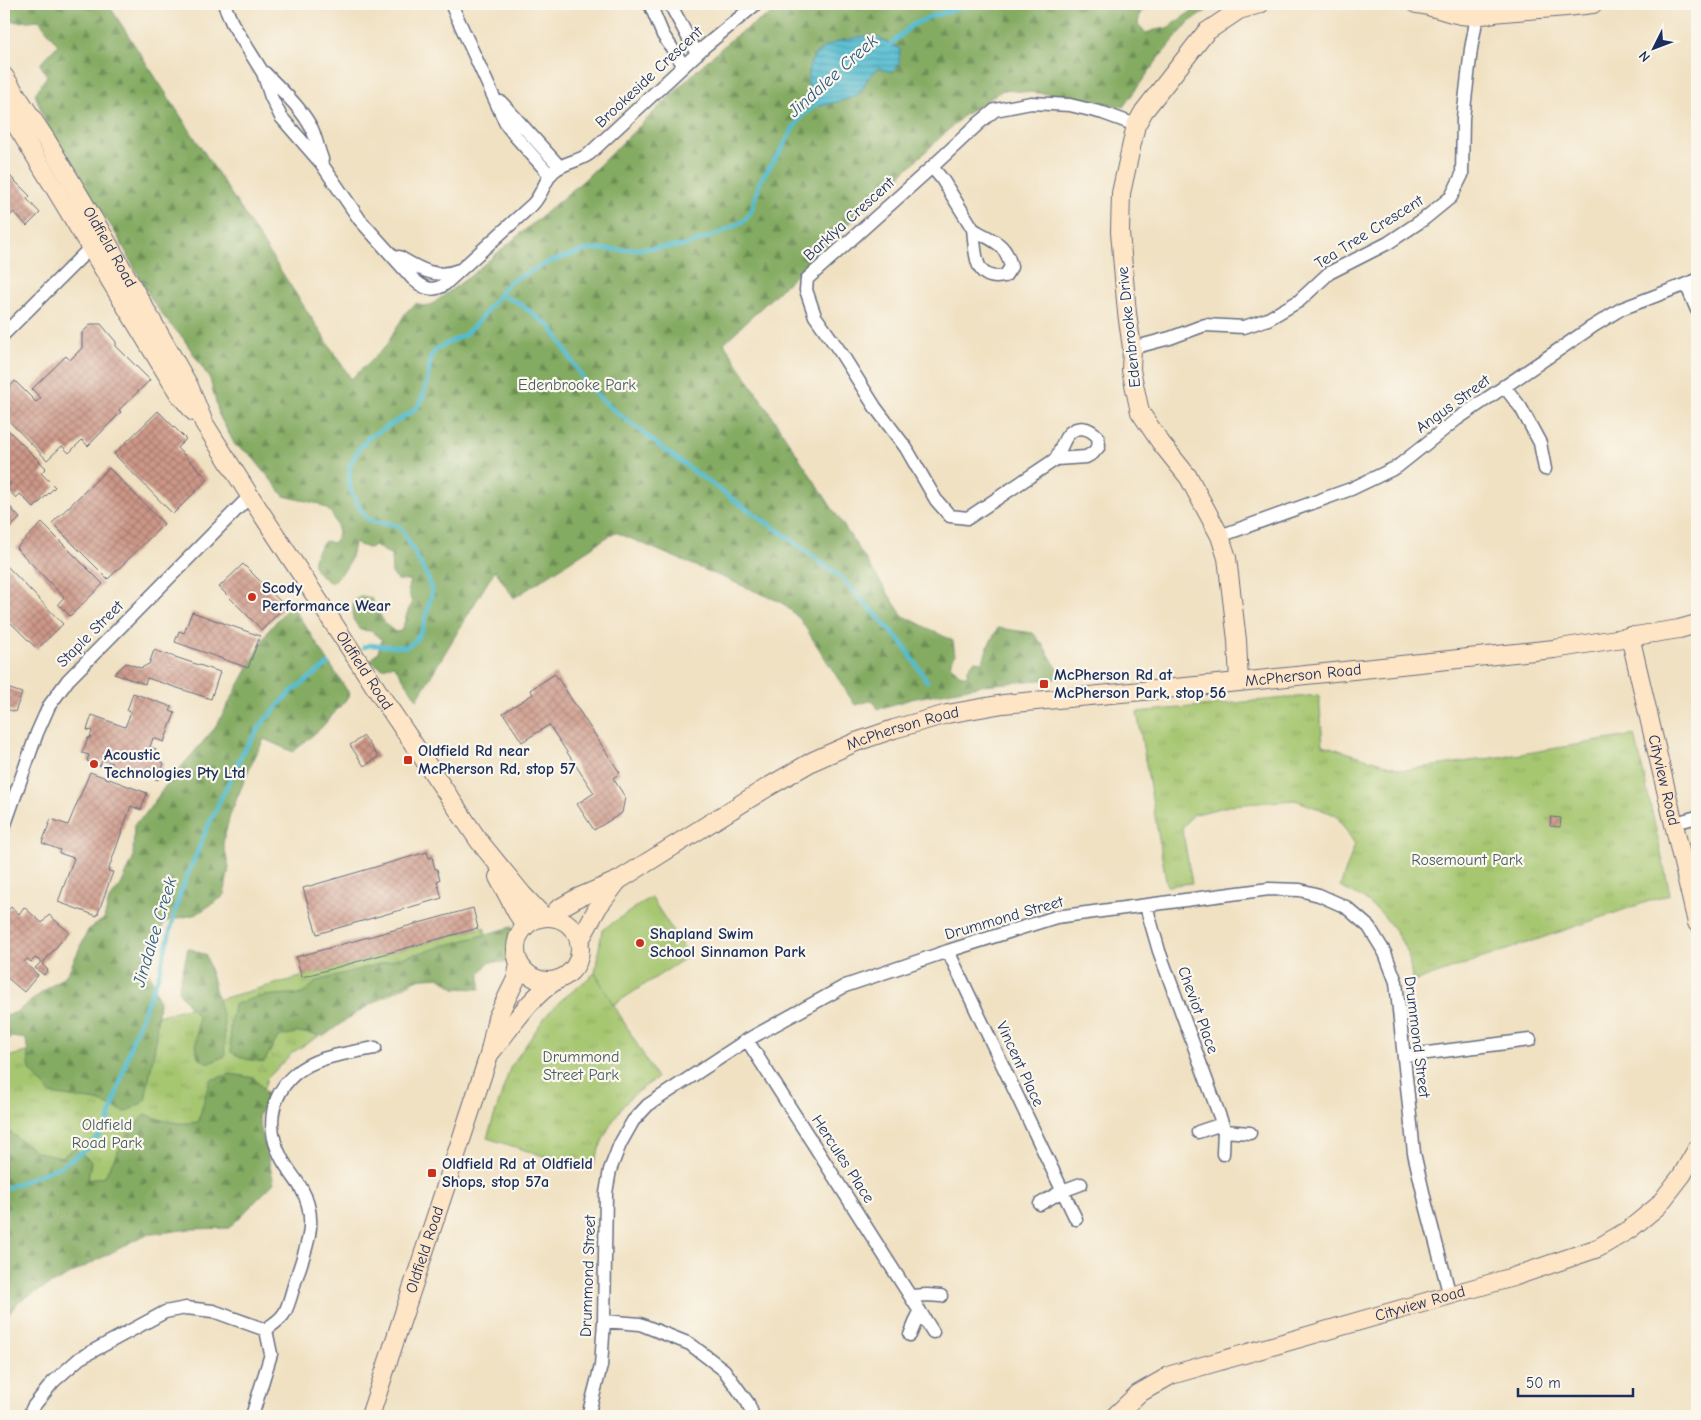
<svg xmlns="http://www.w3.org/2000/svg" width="1701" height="1420" viewBox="0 0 1701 1420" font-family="'Comic Neue',sans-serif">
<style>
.grass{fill:url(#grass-tufts);stroke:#607a66}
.forest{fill:url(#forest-firs);stroke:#506d60;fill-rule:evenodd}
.pitch{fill:#a6c66f;stroke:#607a66}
.water{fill:url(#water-rules);stroke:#377697}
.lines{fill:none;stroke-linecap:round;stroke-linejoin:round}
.stream{stroke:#53bcd0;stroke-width:4.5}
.building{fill:url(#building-cross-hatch)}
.street-casing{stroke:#666d81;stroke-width:15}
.secondary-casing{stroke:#666d81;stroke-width:20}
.street{stroke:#fff;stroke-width:12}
.secondary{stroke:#fee5c5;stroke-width:18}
.poi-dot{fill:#c8321e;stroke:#fbf7ec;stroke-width:2}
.labels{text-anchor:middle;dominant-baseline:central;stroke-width:4.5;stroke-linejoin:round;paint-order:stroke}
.street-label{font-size:16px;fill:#1b2f5e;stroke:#fbf7ec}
.park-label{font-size:16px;fill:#455c63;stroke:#fbf7ec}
.poi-label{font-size:16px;font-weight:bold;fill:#1b2f5e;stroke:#fbf7ec;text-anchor:start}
.water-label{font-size:18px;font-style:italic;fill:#2c5980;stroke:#fbf7ec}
</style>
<defs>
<pattern id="grass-tufts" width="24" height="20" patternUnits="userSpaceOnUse" patternTransform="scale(1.25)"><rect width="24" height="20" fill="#a6c66f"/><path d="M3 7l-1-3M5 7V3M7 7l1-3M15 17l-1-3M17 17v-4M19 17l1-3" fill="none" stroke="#8eaa63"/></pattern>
<pattern id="forest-firs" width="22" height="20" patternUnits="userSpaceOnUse" patternTransform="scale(1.25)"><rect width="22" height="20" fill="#84ab62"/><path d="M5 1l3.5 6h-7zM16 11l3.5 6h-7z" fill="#6b8c54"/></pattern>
<pattern id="water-rules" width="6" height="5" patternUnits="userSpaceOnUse" patternTransform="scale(1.25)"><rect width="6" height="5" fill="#53bcd0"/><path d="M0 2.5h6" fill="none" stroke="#4499ac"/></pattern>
<pattern id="building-cross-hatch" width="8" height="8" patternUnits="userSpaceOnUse" patternTransform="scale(1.25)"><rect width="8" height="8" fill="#cd9787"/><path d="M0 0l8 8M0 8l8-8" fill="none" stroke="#a67c72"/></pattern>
</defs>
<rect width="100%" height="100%" fill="#fbf7ec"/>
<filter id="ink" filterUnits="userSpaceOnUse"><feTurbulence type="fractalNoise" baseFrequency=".02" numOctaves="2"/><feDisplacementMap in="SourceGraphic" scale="10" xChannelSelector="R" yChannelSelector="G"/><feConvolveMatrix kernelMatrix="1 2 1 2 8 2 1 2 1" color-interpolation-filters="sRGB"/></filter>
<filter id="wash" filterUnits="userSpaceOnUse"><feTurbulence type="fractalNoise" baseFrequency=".0096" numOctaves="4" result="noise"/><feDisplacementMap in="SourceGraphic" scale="20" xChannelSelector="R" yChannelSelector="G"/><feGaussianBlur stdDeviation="1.12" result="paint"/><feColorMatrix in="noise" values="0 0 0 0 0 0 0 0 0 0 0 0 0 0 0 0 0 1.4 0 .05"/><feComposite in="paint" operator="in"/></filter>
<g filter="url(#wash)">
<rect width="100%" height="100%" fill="#f0e1c2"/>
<!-- grass -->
<path class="grass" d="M1319 695 1323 745 1404 770 1521 754 1635 735 1670 894 1413 982 1408 953 1396 932 1383 915 1364 899 1340 887 1355 844 1336 815 1295 800 1232 805 1192 815 1182 828 1192 883 1167 886 1137 712Z
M484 927 489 944 464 954 363 1009 293 1052 267 1079 250 1129 168 1216 4 1307V1058Z
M595 973 657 1078C648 1085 636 1091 629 1099 610 1120 600 1144 591 1171L487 1138 510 1068 545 1017 559 1002Z"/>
<!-- forest -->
<path class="forest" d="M13 4H108L351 379 386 346 406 312 417 303 423 306 431 305 469 277 583 181 699 68 734 37 765 17 807 4H1152L1140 13 1138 24 1146 33 1155 30 1167 28 1202 4H1217L1189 22 1158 59 1123 107 1064 95 1003 90 964 115 724 343 902 615 953 641 955 655 950 664 959 674 967 676 968 669 974 661 983 662 988 646 998 628 1033 633 1043 645 1063 678 983 685 911 699 878 709 873 700 855 705 800 619 781 602 615 532 514 598 495 570 417 699 394 665 382 668 370 661 378 652 382 640 371 631 360 630 353 619V601L362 596 371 598 385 624 395 632 401 631C406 621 405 614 412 604L408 588 410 580H397L392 573 391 555 375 546 368 548 354 543C350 564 348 569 331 583 310 570 308 560 325 541L333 543 337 538 338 528 331 512 319 504 284 496 250 454 235 445 219 415 210 379 183 338 168 322 153 302 118 237 47 126 35 94 47 76 40 64 58 45 39 20 18 22 9 20 10 10ZM845 39 878 67 868 78 860 93 848 99 821 106 813 56 825 47Z
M291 604 350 695 321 728 293 752 264 739 249 769 230 815 223 843 229 867 224 896 197 914 164 922 148 969 159 1001 155 1046 145 1101 126 1112 97 1101 51 1094 30 1070 26 1039 12 1037 4 1042V1015L15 1013 68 973 88 930 104 919 109 900 121 885 133 859 134 824 144 816 169 781 215 728 269 630Z
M512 927 515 962H489L480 973V989L455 988 439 977 414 979 385 994 358 1011 324 1036 299 1032 278 1037 264 1062 245 1059 231 1052 230 1027 234 1005C255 995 279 994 302 994L317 981Z
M188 948 206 955 224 1022 225 1056 209 1063 198 1058 196 1043 198 1017 178 991Z
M231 1074 254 1078 268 1095 258 1117 274 1183 229 1228 190 1229 145 1235 19 1301 4 1320V1128L37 1152 62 1157 74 1148 91 1161 88 1180 105 1176 125 1138 145 1114C166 1122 176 1125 198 1122L210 1080Z"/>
<!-- pitch -->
<path class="pitch" d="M651 897 689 956 613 1005 595 973 602 930Z"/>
<!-- water -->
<path class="water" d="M868 36 877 37 900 49 899 65 892 72 878 68 868 78 860 93 848 99 821 106 811 103C799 51 823 42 868 36Z"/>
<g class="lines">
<!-- stream -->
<path class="stream" d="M888 47 911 26 929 17 975 4
M499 295 517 302 551 327 588 387 610 407 666 451 734 500 789 538 842 578 902 643 927 681
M364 647 370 645 406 647 415 641 423 628 432 592 427 576 404 533 400 527 389 523 383 524 369 520 364 515 351 491 349 478 350 465 358 450 368 438 413 411 421 402 427 383 431 356 438 348 464 335 477 323 505 287 513 280 547 263 585 250 599 249 620 250 684 246 720 233 745 220 751 212 760 181 782 149 792 130 801 117 820 101
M4 1189 61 1166 88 1148 107 1126 134 1035 158 977 180 894 208 826 243 752 264 721 291 692 328 664"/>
</g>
<g id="blocks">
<!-- building -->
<path class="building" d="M8 174 30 196 27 199 40 213 27 226 14 212 4 222V179Z
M91 324H101L116 342V346L150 380 119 410 121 412 88 446 82 440 69 453 62 446 47 460 4 416V393L15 381 36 402 41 398 32 389 66 356 70 360 82 348V333Z
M158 411 186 439 177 448 208 479 173 514 114 454Z
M4 426 46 468 41 473 55 487 34 508 20 494 16 498 7 488 11 484 4 478Z
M109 468 164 524 108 579 52 523Z
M4 501 20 518 4 534Z
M42 523 103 584 70 616 58 604 64 597 16 548Z
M4 563 63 624 37 649 4 616Z
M243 564 285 606 262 630 219 587Z
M192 612 260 636 248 668 175 642 179 631 184 633Z
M154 650 220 672 211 699 147 678 145 684 114 674 126 663 141 668 149 664Z
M555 674 620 773 613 778 625 797 622 813 594 830 577 804 594 793 549 725 522 742 503 713 533 694 530 690Z
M4 687 22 693 15 712 4 708Z
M133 693 172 707 170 711 175 713 164 742 153 738 150 747 156 749 153 758 164 763 158 780 124 767 122 773 110 769 112 763 102 760 100 766 87 761 89 755 82 753 88 738H90L92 731 87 730 92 715 125 727 131 712 127 711Z
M364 736 378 757 364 766 350 745Z
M90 772 147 793 141 810 131 806 108 871 113 872 97 916 58 902 74 858 59 853 60 850 42 843 51 819 68 825Z
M1551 817 1561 818 1560 827 1550 826Z
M427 852 429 858 432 857 435 869H437L440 880 437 881 442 898 317 934 303 888Z
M11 907 19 914 24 907 42 923 49 915 69 932 42 964 48 970 44 975 35 968 41 962 35 958 31 962 27 959 24 962 38 975 24 992 4 975V915Z
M473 908 478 928 302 977 296 957Z"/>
</g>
</g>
<g filter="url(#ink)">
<use href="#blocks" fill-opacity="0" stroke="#666d81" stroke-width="1"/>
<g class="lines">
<defs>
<path id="street" d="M224 4 232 23 263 73 271 97 281 117 321 163 360 220 413 279C423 288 433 293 445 284L533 204C543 193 545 179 554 171 564 162 578 162 589 154L704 47 756 4
M451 4 506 124 517 138 550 175
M650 4 663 35 684 66
M670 4 697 54
M265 73C281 90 301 107 312 129 316 138 318 149 322 159
M501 102 560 167
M932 167 942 179 973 229
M973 229C992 241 1006 242 1011 267L1005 276C972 283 976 250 973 229Z
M399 257C418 268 436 280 459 270
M1686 284 1697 310
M4 334 96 242
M1132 348 1170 338 1205 325 1244 327 1268 319 1299 301 1329 273 1388 243 1424 219 1451 197 1462 175 1463 118 1471 49 1477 16
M1504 386 1521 408 1540 443 1545 469
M1056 459C1060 452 1062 443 1067 436 1076 424 1089 427 1098 437L1099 446 1093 453 1086 457 1056 459 968 518 950 516 936 500 906 448 875 407 841 353 815 316 806 290 807 279 932 167 979 123 995 110 1031 103 1070 105 1103 113 1136 125
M1220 536 1351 489 1397 467 1457 419 1592 327 1621 309 1697 280
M1675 823 1697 817
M4 827 37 733 49 706 68 680 250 496
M1146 906 1159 951 1224 1128 1223 1154
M948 951 1076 1219
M747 1040 933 1332
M1404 1056 1530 1040
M1224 1131 1250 1133
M1198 1132 1222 1124
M1040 1204 1062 1191 1081 1184
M911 1296 927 1295 941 1296
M604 1321 640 1324 690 1344 724 1370 748 1403 753 1416
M910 1335 920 1311
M29 1416 33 1407 53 1382 80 1358 165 1312 186 1308 213 1311 266 1330
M252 1416 271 1354 266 1330C271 1325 279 1321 283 1315 289 1308 293 1286 297 1276 304 1253 315 1230 308 1205 303 1185 291 1176 282 1159 259 1117 278 1073 323 1059 340 1054 358 1051 375 1048
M588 1416 601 1366 604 1321 606 1193 610 1170 620 1144 633 1121 648 1105 747 1040 845 986 948 951 1056 917 1269 889 1300 890 1319 895 1346 907 1369 927 1385 953 1396 982 1414 1153 1426 1205 1450 1296"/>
<g id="secondary">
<path d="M1416 4C1432 5 1446 13 1461 15 1475 18 1490 13 1504 12 1534 9 1563 8 1593 4"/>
<path id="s1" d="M4 76 47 141 103 235 189 386 204 423 250 496 383 699 479 841 523 895 544 917"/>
<path d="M4 106C64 201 120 299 179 394L194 412"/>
<path id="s2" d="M1630 636 1697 923"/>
<path d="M1239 682 1237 640 1227 558 1220 536 1189 478 1161 443 1140 412 1131 370 1132 348 1127 313 1120 232 1121 193 1136 125 1144 111 1206 32 1239 10 1260 4"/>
<path d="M498 877 517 913 525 925"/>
<circle cx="548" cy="949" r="32"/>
<path id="s3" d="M552 917 558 909 577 898 619 880 768 787 813 761 856 742 894 729 947 714 1003 704 1239 682 1554 649 1679 629 1697 624"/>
<path d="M579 942 598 907 617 882"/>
<path d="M492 1051C512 1026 530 997 557 980"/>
<path id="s4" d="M370 1416 489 1055 497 1018 516 979 519 964"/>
<path id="s5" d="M1115 1416 1138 1394 1171 1375 1513 1277 1598 1248 1630 1229 1658 1206 1682 1175 1697 1149"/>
</g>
</defs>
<!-- street casing -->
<use href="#street" class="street-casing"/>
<!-- secondary casing -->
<use href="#secondary" class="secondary-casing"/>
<!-- street -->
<use href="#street" class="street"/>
<!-- secondary -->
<use href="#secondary" class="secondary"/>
</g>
</g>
<!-- markers -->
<g class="poi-dot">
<circle cx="252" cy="597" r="5"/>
<rect x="1039" y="679" width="10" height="10" rx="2.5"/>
<rect x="403" y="755" width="10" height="10" rx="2.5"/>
<circle cx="94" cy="764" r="5"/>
<circle cx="640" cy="943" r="5"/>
<rect x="427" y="1168" width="10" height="10" rx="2.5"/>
</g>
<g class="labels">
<!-- street labels -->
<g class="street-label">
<text transform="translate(649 77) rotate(-43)">Brookeside Crescent</text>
<text transform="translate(849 219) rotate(-42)">Barklya Crescent</text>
<text transform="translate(1369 232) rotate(-32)">Tea Tree Crescent</text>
<text stroke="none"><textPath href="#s1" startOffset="201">Oldfield Road</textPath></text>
<text transform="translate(1129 327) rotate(-96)">Edenbrooke Drive</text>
<text transform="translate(1453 404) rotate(-36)">Angus Street</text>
<text transform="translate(90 634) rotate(-45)">Staple Street</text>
<text stroke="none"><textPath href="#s1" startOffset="696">Oldfield Road</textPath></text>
<text stroke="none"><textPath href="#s3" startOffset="806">McPherson Road</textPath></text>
<text stroke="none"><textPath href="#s3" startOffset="401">McPherson Road</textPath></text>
<text stroke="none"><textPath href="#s2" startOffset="148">Cityview Road</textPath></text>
<text transform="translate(1004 918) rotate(-16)">Drummond Street</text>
<text transform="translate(1198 1010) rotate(70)">Cheviot Place</text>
<text transform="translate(1417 1037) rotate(83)">Drummond Street</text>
<text transform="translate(1020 1064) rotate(65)">Vincent Place</text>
<text transform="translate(843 1159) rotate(57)">Hercules Place</text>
<text stroke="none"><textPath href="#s4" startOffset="175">Oldfield Road</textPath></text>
<text transform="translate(588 1276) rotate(-88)">Drummond Street</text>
<text stroke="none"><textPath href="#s5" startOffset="329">Cityview Road</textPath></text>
</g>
<!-- park labels -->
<g class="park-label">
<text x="577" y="385">Edenbrooke Park</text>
<text x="1467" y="860">Rosemount Park</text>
<text x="581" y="1057">Drummond<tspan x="581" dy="18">Street Park</tspan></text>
<text x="107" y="1125">Oldfield<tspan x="107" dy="18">Road Park</tspan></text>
</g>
<!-- poi labels -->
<g class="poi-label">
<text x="262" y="588">Scody<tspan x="262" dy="18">Performance Wear</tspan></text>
<text x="1054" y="675">McPherson Rd at<tspan x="1054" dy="18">McPherson Park, stop 56</tspan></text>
<text x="418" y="751">Oldfield Rd near<tspan x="418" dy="18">McPherson Rd, stop 57</tspan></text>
<text x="104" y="755">Acoustic<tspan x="104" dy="18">Technologies Pty Ltd</tspan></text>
<text x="650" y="934">Shapland Swim<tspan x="650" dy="18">School Sinnamon Park</tspan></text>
<text x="442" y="1164">Oldfield Rd at Oldfield<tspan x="442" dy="18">Shops, stop 57a</tspan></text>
</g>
<!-- water labels -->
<g class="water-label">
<text transform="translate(833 76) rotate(-42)">Jindalee Creek</text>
<text transform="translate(155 932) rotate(-73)">Jindalee Creek</text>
</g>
</g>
<!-- margin -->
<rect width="1701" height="1420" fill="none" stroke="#fbf7ec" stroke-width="20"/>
<!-- north arrow -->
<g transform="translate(1654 48) rotate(228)" stroke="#fbf7ec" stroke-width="4" paint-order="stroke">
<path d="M0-4L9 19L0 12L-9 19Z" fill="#1b2f5e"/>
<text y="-8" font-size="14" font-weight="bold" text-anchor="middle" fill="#1b2f5e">N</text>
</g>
<!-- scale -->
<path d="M1518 1388v8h115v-8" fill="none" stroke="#1b2f5e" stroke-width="2.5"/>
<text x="1526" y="1388" font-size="15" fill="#1b2f5e" stroke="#fbf7ec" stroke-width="4" paint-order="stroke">50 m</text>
</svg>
